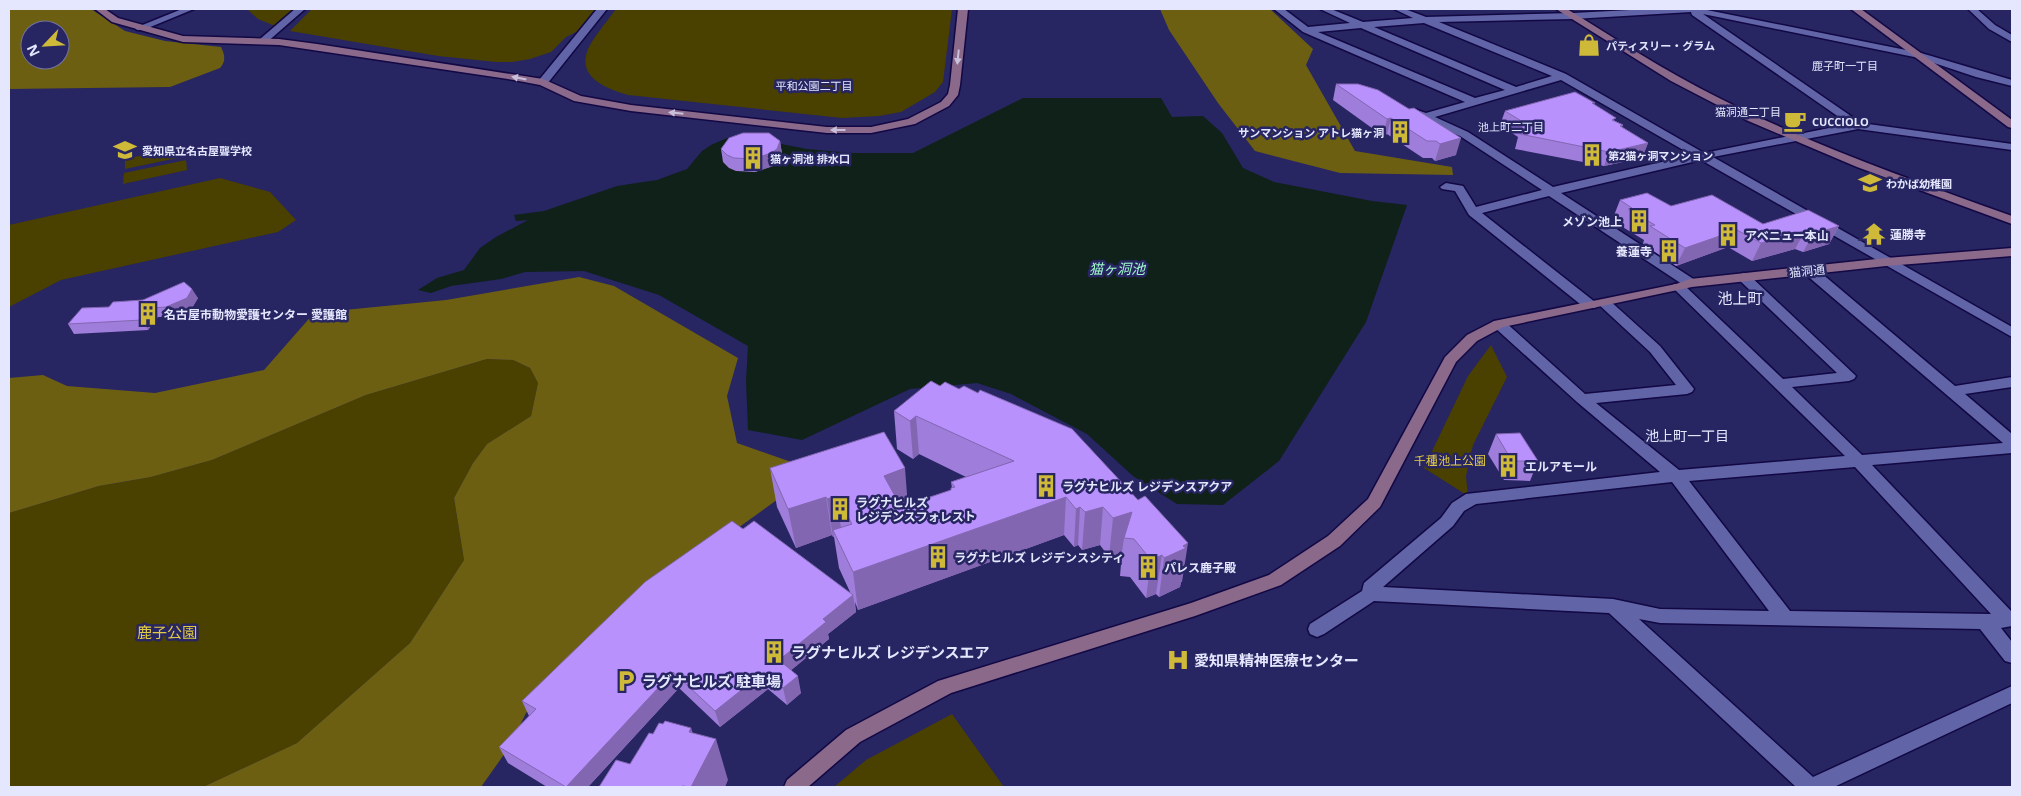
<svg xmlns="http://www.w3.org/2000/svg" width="2021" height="796" viewBox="0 0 2021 796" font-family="'Open Sans','Noto Sans JP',sans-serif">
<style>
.green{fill:#4a4000}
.forest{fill:#6c5f12;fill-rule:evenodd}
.water{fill:#0f2118}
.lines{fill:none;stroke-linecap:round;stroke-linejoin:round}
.street-casing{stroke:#120844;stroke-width:3}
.secondary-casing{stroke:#120844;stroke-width:3}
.street{fill:#6165a7;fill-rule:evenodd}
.secondary{fill:#8a698b;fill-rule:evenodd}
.wall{fill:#9f7dda}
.shaded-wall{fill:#8266b1}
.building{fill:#b991fd;stroke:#8266b1}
.oneway{fill:#c9c1dc}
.labels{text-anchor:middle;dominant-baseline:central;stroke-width:5;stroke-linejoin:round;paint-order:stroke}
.far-poi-label{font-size:11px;font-weight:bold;fill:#e4e7fe;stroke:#272562;text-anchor:start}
.far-neighbourhood-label{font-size:11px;fill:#e4e7fe;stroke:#272562}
.poi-label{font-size:12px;font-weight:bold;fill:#e4e7fe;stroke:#272562;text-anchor:start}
.street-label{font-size:12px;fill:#e4e7fe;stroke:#272562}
.park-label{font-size:12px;fill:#e0ca46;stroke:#272562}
.water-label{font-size:14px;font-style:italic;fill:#9ef9c8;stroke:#272562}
.neighbourhood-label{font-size:14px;fill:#e4e7fe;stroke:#272562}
.quarter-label{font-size:15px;fill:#e4e7fe;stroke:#272562}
.near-park-label{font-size:15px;fill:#e0ca46;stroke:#272562}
.near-poi-label{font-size:15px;font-weight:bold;fill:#e4e7fe;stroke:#272562;text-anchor:start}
</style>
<rect width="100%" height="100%" fill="#272562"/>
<!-- green -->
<path class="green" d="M247 9H297L275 26 258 19Z
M312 9H597L584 28 566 37 551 52 530 59 512 62H496L438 56 290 31Z
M616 9H952L943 82 935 92 901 112 879 116 842 118 628 95C609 89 578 79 587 52 590 41 609 19 616 9Z
M186 146 187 156 125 169V159Z
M186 160 187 170 123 184 124 173Z
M220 178 270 192 296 220 278 232 61 280 9 307V225Z
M1491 345 1507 377 1473 445 1466 476 1468 496 1424 468 1468 376Z
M487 359 513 360 530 368 538 383 531 416 487 444 473 463 454 498 464 560 410 643 297 743 203 787H9V513L99 486 151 477 212 460 366 395Z
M952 714 1004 787H834L866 760Z"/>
<!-- forest -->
<path class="forest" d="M9 9H91L125 31 165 41 221 47C225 55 226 61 220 68L170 87 9 89ZM30 30H60V60H30Z
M1160 9H1270L1313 49 1306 65 1355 151 1452 167 1453 175 1340 173 1255 151 1218 103 1169 30Z
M579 277 614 286 738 358 727 396 737 443 817 471 638 600 526 713 510 746 481 787H203L297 743 410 643 464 560 454 498 473 463 487 444 531 416 538 383 530 368 513 360 487 359 366 395 212 460 151 477 99 486 9 513V378L43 375 67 386 155 393 264 370 314 313 446 300Z"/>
<!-- water -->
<path class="water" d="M1023 98H1161L1172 117 1203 116 1222 133 1243 168 1274 182 1372 201 1407 205 1366 322 1279 461 1223 505 1177 504 1133 476 1087 434 1011 394 977 383 910 389 802 440 748 430 746 381 748 346 659 295 584 271 525 272 501 279 451 286 431 293 418 290 437 278 464 270 480 248 496 237 528 220 516 221 514 215 544 211 617 186 657 180 687 169 702 151 711 145 727 138 766 141 807 149 853 153H913Z"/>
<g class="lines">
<defs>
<path id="street" d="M182 9H194L143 30H137L135 28Z
M295 9H305L266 43H260V39Z
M597 9H607L547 84H539V80Z
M1274 9H1284L1308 27 1350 23 1320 9H1331L1363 22 1413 18 1394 9H1405L1426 17 1573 13 1649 9H1702L1921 53 2012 80V86L1976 77 1919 58 1703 14 1861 123 2012 144V150L1858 129 1713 157 2012 327V337L1701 160 1561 193 1695 280 1697 283 1695 286H1685L1783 379 1837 373 1736 277 1743 273 1748 274 1856 376 1854 379 1849 381 1792 387 1862 455 2003 443 1804 273 1802 270 1804 267H1814L1955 386 2012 377V387L1965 394 2012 434V453L1872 465 2012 612V626L2001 628 2012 642V663L2005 661 1980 629 1660 623 1639 619 1813 777 2012 686V703L1834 787H1796L1609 613 1374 601 1324 634 1317 637 1310 634 1308 629 1310 624 1362 591 1364 583 1441 518 1452 503 1466 494 1660 472 1577 402 1494 327 1492 324 1494 321H1504L1585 394 1676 385 1650 352 1597 303 1604 299 1609 300 1660 346 1694 389 1692 392 1687 394 1596 403 1679 470 1845 456 1672 287 1674 284H1682L1549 196 1482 213 1595 302 1597 305 1595 308H1585L1469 215 1455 191 1442 189 1440 187 1446 183 1463 186 1476 207 1542 190 1460 136 1420 119 1409 112 1414 109 1426 113 1465 102 1303 32ZM1691 12 1692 15 1849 124 1704 153 1566 74 1439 22 1573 19ZM1424 23 1552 76 1516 87 1374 27ZM1361 28 1505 90 1475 98 1318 32ZM1561 80 1692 155 1553 187 1468 132 1435 117ZM1855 467 1991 614 1790 611 1689 481ZM1672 482 1769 611 1660 609 1613 599 1383 587 1453 526 1464 511 1476 504Z
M1968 9H1977L1995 25 2012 35V42L1989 29Z"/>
<path id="secondary" d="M95 9H105L118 18 183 36 279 39 317 44 543 79 581 96 631 105 827 127H871L908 119 941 102 948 94 950 85 958 9H968L960 85 958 95 949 106 915 124 871 133H827L631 111 574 101 540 85 508 79 279 45 183 42 112 22Z
M1556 9H1567C1616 39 1665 71 1717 97 1812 145 1912 180 2012 216V224L1857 167 1746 120 1671 81Z
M1851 9H1861L2012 120V128L2008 127Z
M2012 248V256L1886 266 1692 287 1503 327 1477 341 1456 362 1380 507 1340 546 1281 585 1195 616 951 693 860 742 808 787H784L787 780 846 730 938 681 1191 603 1269 575 1328 536 1368 499 1445 357 1467 335 1494 321 1676 284 1690 279 1886 258Z"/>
</defs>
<!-- street casing -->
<use href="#street" class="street-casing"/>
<!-- secondary casing -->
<use href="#secondary" class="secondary-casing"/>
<!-- street -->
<use href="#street" class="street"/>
<!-- secondary -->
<use href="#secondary" class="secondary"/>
</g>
<!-- wall -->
<path class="wall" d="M1336 84H1358L1456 155 1435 161 1432 158H1423L1387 134 1383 136 1333 100Z
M1594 105 1615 121 1623 125 1622 127 1648 143 1642 158 1604 166 1515 149 1518 137 1500 125 1505 111Z
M780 141 782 154 779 162 773 166 755 172 736 171 729 168 723 162 721 149Z
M1620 200 1671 206 1763 224 1839 226 1829 244 1803 252 1795 249 1752 261 1728 247 1676 266 1643 244 1644 240 1621 226 1622 223 1613 218Z
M198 298 192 308 172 317H158L148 330 74 334 68 324 109 307Z
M940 386 978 393 1072 429 1182 582H1181L1180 587 1159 597 1156 594 1146 598 1130 577 1120 576 1122 552 1109 557 1100 545 1082 550 1078 545 1074 547 1064 535 858 610 855 602 856 612 828 634 829 639 791 670 801 693 787 705 768 689 720 727 679 688 588 787H547L508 763 499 747 529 716 522 701 850 592 839 568 834 537H833L832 535 796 548 777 507 770 468 908 504 951 490V488H952L951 482 966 477 919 454 913 459 897 449 894 411Z
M1496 434 1538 461 1530 481 1504 480 1488 454Z"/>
<!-- shaded-wall -->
<path class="shaded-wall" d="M1391 118 1387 134 1383 136 1387 119Z
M1461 138 1456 155 1435 161 1440 144Z
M780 141 782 154 779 162 773 166 755 172 753 159Z
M1648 143 1642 158 1604 166 1609 152Z
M1839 226 1829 244 1803 252 1813 234Z
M1737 230 1728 247 1676 266 1685 248Z
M1805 231 1795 249 1752 261 1761 243Z
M192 289 198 298 192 308 172 317 166 307Z
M152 308 158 317 148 330 142 320Z
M916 416 919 454 913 459 910 421Z
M905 468 908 507 888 515 884 476Z
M836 496 842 534 833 530 834 537H833L827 499Z
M826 497 832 535 796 548 788 509Z
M1066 497 1064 535 858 610 853 572Z
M1080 507 1078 545 1074 547 1076 509Z
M1103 507 1100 545 1082 550 1085 512Z
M1132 512 1124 538 1122 552 1109 557 1113 518Z
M1188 543 1182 582H1181L1180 587 1159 597 1164 558Z
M1162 555 1156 594 1146 598 1151 560Z
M853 595 856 612 828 634 829 639 783 677 779 660 823 619Z
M673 672 679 688 588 787H566Z
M764 672 768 689 720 727 715 711Z
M798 676 801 693 787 705 783 688Z
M691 728 703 763 716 739 728 780 725 787H691L689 732Z"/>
<!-- building -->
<path class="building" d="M1336 84H1358L1378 90 1409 109 1414 108 1461 138 1440 144 1436 141H1427L1391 118 1387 119Z
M1575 92 1595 103H1592L1616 118 1612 120 1623 125 1620 126 1648 143 1609 152 1520 134 1523 122 1505 111Z
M743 133H769L780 141 777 149 771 153 753 159 734 158 727 155 721 149 729 138Z
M1647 193 1671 206 1712 195 1763 224 1808 210 1839 226 1813 234 1805 231 1761 243 1737 230 1685 248 1650 226 1655 225 1628 209 1632 208 1620 200Z
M184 282 192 289 187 298 166 307 152 308 142 320 68 324 82 308 109 307 113 302 143 300Z
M931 381 940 386 945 382 959 389 964 386 978 393 980 390 1072 429 1138 500 1145 496 1188 543 1183 546 1186 548 1164 558 1162 555 1151 560 1134 539 1124 538 1132 512 1113 518 1103 507 1085 512 1080 507 1076 509 1066 497 853 572 833 530 852 524 836 496 827 499 826 497 788 509 770 468 884 432 905 468 884 476 901 507 951 490V488L955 487 951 482 1014 461 916 416 910 421 894 411Z
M1520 433 1538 461H1512L1496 434Z
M732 521 743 529 754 521 853 595 823 619 826 622 779 660 798 676 783 688 764 672 715 711 673 672 566 787 499 747 536 709 522 701 645 582Z
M665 721 691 728 689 732 716 739 691 787 682 786 681 787H599L616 760 630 764 649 733 653 734 659 723 663 724Z"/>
<!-- one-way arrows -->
<defs><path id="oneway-solid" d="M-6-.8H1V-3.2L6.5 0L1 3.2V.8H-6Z" transform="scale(1.25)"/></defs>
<g class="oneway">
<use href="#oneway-solid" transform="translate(958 57) rotate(96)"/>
<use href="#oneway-solid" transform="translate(519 78) rotate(-169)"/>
<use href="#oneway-solid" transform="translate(676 113) rotate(-174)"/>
<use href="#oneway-solid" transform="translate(838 130) rotate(180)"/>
</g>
<!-- icons -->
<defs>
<symbol id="shop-bare" viewBox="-9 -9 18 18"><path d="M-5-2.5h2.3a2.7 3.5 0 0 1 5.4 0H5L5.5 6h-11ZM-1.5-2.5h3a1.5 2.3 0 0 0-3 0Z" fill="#ceb938" stroke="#272562" stroke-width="2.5" paint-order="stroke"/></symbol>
<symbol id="cafe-bare" viewBox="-9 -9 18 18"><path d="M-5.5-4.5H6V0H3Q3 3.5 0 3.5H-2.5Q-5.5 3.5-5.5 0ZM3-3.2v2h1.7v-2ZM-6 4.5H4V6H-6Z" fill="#ceb938" stroke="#272562" stroke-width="2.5" paint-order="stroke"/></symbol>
<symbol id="building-bare" viewBox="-9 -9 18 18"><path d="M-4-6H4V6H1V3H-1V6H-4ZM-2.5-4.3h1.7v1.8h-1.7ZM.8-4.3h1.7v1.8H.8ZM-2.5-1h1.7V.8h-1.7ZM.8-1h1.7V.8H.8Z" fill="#ceb938" stroke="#272562" stroke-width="2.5" paint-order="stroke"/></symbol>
<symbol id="school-bare" viewBox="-9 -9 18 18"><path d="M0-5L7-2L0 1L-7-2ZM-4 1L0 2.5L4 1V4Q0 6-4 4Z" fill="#ceb938" stroke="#272562" stroke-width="2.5" paint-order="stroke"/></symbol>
<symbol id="temple-bare" viewBox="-9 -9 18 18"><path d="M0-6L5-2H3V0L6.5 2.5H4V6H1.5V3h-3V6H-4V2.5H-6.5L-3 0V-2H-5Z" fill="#ceb938" stroke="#272562" stroke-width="2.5" paint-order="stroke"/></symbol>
<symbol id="hospital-bare" viewBox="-9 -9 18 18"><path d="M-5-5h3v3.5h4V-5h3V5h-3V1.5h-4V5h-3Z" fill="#ceb938" stroke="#272562" stroke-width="2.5" paint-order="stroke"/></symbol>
<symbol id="parking-bare" viewBox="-9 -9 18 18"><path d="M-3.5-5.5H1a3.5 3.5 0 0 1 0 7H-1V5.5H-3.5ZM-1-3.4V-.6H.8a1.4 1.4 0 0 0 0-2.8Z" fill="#ceb938" stroke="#272562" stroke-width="2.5" paint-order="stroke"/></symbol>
</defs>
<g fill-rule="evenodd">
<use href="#shop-bare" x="1573" y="29" width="32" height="32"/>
<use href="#cafe-bare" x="1779" y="105" width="32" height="32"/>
<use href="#building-bare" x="1384" y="116" width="32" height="32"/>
<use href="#school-bare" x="109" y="134" width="32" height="32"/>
<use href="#building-bare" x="1576" y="139" width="32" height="32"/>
<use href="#building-bare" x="737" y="142" width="32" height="32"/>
<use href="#school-bare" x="1854" y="167" width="32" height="32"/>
<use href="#building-bare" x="1623" y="205" width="32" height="32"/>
<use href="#temple-bare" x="1858" y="218" width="32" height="32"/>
<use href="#building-bare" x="1712" y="219" width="32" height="32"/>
<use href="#building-bare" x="1653" y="235" width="32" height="32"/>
<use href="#building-bare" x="132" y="298" width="32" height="32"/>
<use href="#building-bare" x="1492" y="450" width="32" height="32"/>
<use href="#building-bare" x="1030" y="470" width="32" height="32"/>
<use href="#building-bare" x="824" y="493" width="32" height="32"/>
<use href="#building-bare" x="922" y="541" width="32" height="32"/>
<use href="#building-bare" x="1132" y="551" width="32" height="32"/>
<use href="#building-bare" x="758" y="636" width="32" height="32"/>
<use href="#hospital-bare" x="1162" y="644" width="32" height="32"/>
<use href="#parking-bare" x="610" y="665" width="32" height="32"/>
</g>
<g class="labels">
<!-- far-poi labels -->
<g class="far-poi-label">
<text x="1606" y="45">パティスリー・グラム</text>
<text x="1812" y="121">CUCCIOLO</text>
<text x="1384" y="132" text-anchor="end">サンマンション アトレ猫ヶ洞</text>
<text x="142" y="150">愛知県立名古屋聾学校</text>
<text x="1608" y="155">第2猫ヶ洞マンション</text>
<text x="770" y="158">猫ヶ洞池 排水口</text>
<text x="1886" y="183">わかば幼稚園</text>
</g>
<!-- far-neighbourhood labels -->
<g class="far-neighbourhood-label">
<text x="1845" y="65">鹿子町一丁目</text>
<text x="814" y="85">平和公園二丁目</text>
<text x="1748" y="111">猫洞通二丁目</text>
<text x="1511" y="126">池上町二丁目</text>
</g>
<!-- poi labels -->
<g class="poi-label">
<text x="1622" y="221" text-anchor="end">メゾン池上</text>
<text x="1890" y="234">蓮勝寺</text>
<text x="1745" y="235">アベニュー本山</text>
<text x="1652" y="251" text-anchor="end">養蓮寺</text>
<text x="164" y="314">名古屋市動物愛護センター 愛護館</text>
<text x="1525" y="466">エルアモール</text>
<text x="1062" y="486">ラグナヒルズ レジデンスアクア</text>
<text x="856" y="502">ラグナヒルズ<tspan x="856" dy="14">レジデンスフォレスト</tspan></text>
<text x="954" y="557">ラグナヒルズ レジデンスシティ</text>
<text x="1164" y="567">パレス鹿子殿</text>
</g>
<!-- street labels -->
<g class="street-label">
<text transform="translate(1807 271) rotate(-6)">猫洞通</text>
</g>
<!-- park labels -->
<g class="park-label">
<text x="1450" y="460">千種池上公園</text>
</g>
<!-- water labels -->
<g class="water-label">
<text x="1117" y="268">猫ヶ洞池</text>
</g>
<!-- neighbourhood labels -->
<g class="neighbourhood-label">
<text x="1687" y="435">池上町一丁目</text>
</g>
<!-- quarter labels -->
<g class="quarter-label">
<text x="1740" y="298">池上町</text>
</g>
<!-- near-park labels -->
<g class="near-park-label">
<text x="167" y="632">鹿子公園</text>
</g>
<!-- near-poi labels -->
<g class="near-poi-label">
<text x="791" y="652">ラグナヒルズ レジデンスエア</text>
<text x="1194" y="660">愛知県精神医療センター</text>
<text x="642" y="681">ラグナヒルズ 駐車場</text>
</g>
</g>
<!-- border -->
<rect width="2021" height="796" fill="none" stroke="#e4e7fe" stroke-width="20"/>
<!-- north arrow -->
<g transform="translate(45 45) rotate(245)"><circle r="24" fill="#272562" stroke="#7373a0"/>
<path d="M0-4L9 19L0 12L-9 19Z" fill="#ceb938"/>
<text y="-8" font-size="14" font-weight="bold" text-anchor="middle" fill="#e4e7fe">N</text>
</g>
</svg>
